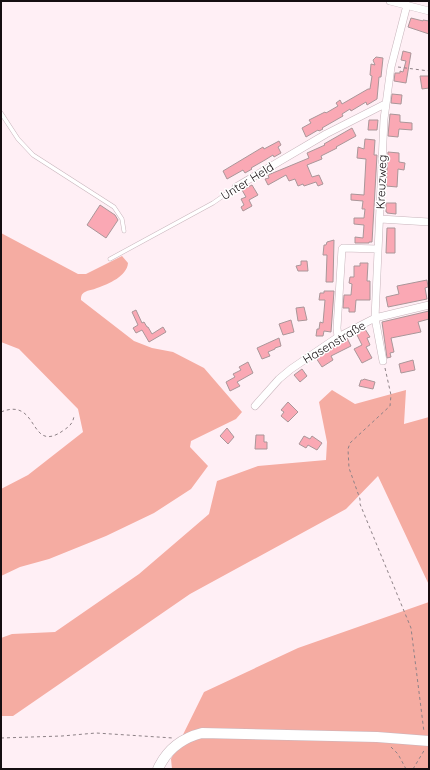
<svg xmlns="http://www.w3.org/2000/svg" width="430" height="770" viewBox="0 0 430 770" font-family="Quicksand,sans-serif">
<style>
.green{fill:#f5aca2}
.building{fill:#faa8b4;stroke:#aa9699}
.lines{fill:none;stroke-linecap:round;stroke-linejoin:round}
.lane-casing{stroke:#c8b5bc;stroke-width:4.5}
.street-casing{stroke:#c8b5bc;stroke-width:8}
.secondary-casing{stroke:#c8b5bc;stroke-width:11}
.path{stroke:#8e8287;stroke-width:1;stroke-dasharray:3 3;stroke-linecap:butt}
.lane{stroke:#fff;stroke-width:3.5}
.street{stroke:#fff;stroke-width:7}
.secondary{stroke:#fff;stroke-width:10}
.labels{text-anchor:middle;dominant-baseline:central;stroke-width:3;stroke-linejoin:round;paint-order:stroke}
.street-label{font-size:12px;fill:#150e11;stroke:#fff}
</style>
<rect width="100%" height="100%" fill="#ffeff5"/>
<!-- green -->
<path class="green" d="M1 233 78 274H86L122 256 128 263C127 276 109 284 97 288 93 290 88 290 85 292 81 294 81 297 81 300L134 341 152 348 173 352 204 368 242 412 236 419 191 441 190 447 208 466 191 489 154 513 106 536 49 559 20 567 1 576V489L28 475 83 432 78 409 19 349 1 342Z
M332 390 355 404 406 390 404 424 429 417V585L378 476 346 509 190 594 13 716H1V638L12 634 55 632 139 574 209 514 217 481 258 466 326 460 327 442 319 402Z
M429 602V769H172L171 759 204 692 298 648Z"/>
<!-- building -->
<path class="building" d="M411 18 423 21V20L429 21V34L408 27Z
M403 51 411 53 406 83 394 81 395 73H400V71L403 72 406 61 401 60Z
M376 57 383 58 381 77H379L377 99 367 105 366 102 351 111 350 109 342 114 343 116 322 128 323 129 319 131 318 130 306 137 302 128 311 123 309 120 325 112 326 113 338 106 336 103 340 100 342 104 368 89H370L372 76 370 75 371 64 375 65 373 60Z
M420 76H429V88L422 89Z
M392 94 402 95 401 104 391 103Z
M390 114 400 115V122L412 123V130L399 129 398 137 388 136Z
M369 120H378L377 130H368Z
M352 128 356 136 336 147 337 148 321 156 322 159 307 165 312 177 319 175 323 184 318 186 316 182 304 186 303 184 298 186 295 179 289 181 286 175 268 185 265 179 269 178 268 175 309 158 307 153 325 145 324 144Z
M365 139 375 140 374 155H377L372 242H369V243H355V237L363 238 364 225 354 224V218H364L365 209H362L363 201 351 200V194L364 195 366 159 357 158 358 147 364 149Z
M279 141 281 145 278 147 281 153 274 157 273 155 265 160 251 168 252 169 245 173 243 170 227 179 223 171 263 147 264 149Z
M388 152 399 153V162L405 163 404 170 398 169 397 187 386 186Z
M252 185 258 195 249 200 252 206 243 211 241 207 244 205 241 199 246 197 242 190Z
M386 203H396V214L387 213V212H386Z
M100 205 115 215 118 220 106 238 87 225Z
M387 228H395V253H386Z
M334 240 333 282H326L327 255H323L324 245H326L327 242Z
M301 261H307L308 271H298L296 266 301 265Z
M360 263H368L367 281H370V300H356L355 312H349V308H343L344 295H351L352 284 349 283 350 277H354V266H360Z
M427 280 428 287 425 288 427 299 388 307 386 297 399 294 397 286Z
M324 291H334L331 332 324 331 323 336H316L317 329H319L320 322 323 323 325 300H319L320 293H324Z
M304 307 307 320 298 321 296 308Z
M136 310 142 323 144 322 147 327H148L152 334 163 327 166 332 149 342 142 330 136 333 133 328 138 325 132 312Z
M429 311V319L418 322 421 332 391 338 394 352 390 353 391 357 387 358 382 322Z
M291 320 294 332 283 335 279 324Z
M365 329 370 337 367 338 370 345 366 347 372 358 362 363 354 349 362 345 356 333Z
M279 338 281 346 275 348V349L268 352 270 356 262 359 257 348Z
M347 338 351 346 331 356 333 360 322 367 316 358Z
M413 360 415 370 401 373 399 364Z
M248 362 253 373 237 382 240 386 230 391 226 382 235 377 233 374 241 370 239 367Z
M302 369 307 376 300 382 294 375Z
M364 379 375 382 373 389 359 386 361 380H363Z
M288 402 298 412 288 422 281 416 284 412 281 410Z
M227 428 234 437 228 444 220 436Z
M256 435H264V442H267V449H255Z
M304 436 310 439 312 436 322 443 317 450 308 445 306 448 299 444Z"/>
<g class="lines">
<defs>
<path id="lane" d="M1 113 18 139 33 155 114 207 122 219 124 231
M110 259 213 203 236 187"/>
<path id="street" d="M390 1 429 11
M236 187 326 134 385 104
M380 219 429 222
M338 337 337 328 342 249 343 248 378 249
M383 361 375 318 384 119 391 67 407 5
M255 406 279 379 291 369 338 337 375 318 429 305"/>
<path id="secondary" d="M158 769C167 749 182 738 202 733L377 737 429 741"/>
</defs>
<!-- lane casing -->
<use href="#lane" class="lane-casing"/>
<!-- street casing -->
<use href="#street" class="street-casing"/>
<!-- secondary casing -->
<use href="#secondary" class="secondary-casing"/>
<!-- path -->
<path class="path" d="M398 67 429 71
M385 368 391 395 390 406 350 443 348 449 349 468 360 499V504L411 628 424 732
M1 412C40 396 28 456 64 430 70 426 73 423 74 416
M1 738 62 736 96 733 173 738
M391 747 398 754 406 769
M413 769 425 749"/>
<!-- lane -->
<use href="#lane" class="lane"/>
<!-- street -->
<use href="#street" class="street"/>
<!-- secondary -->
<use href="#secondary" class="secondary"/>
</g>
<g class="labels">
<!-- street labels -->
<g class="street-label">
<text transform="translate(247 181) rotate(-32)">Unter Held</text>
<text transform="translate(381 182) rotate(-88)">Kreuzweg</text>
<text transform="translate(334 342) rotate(-31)">Hasenstraße</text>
</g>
</g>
<!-- border -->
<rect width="430" height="770" fill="none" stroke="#150e11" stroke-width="4"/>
</svg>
